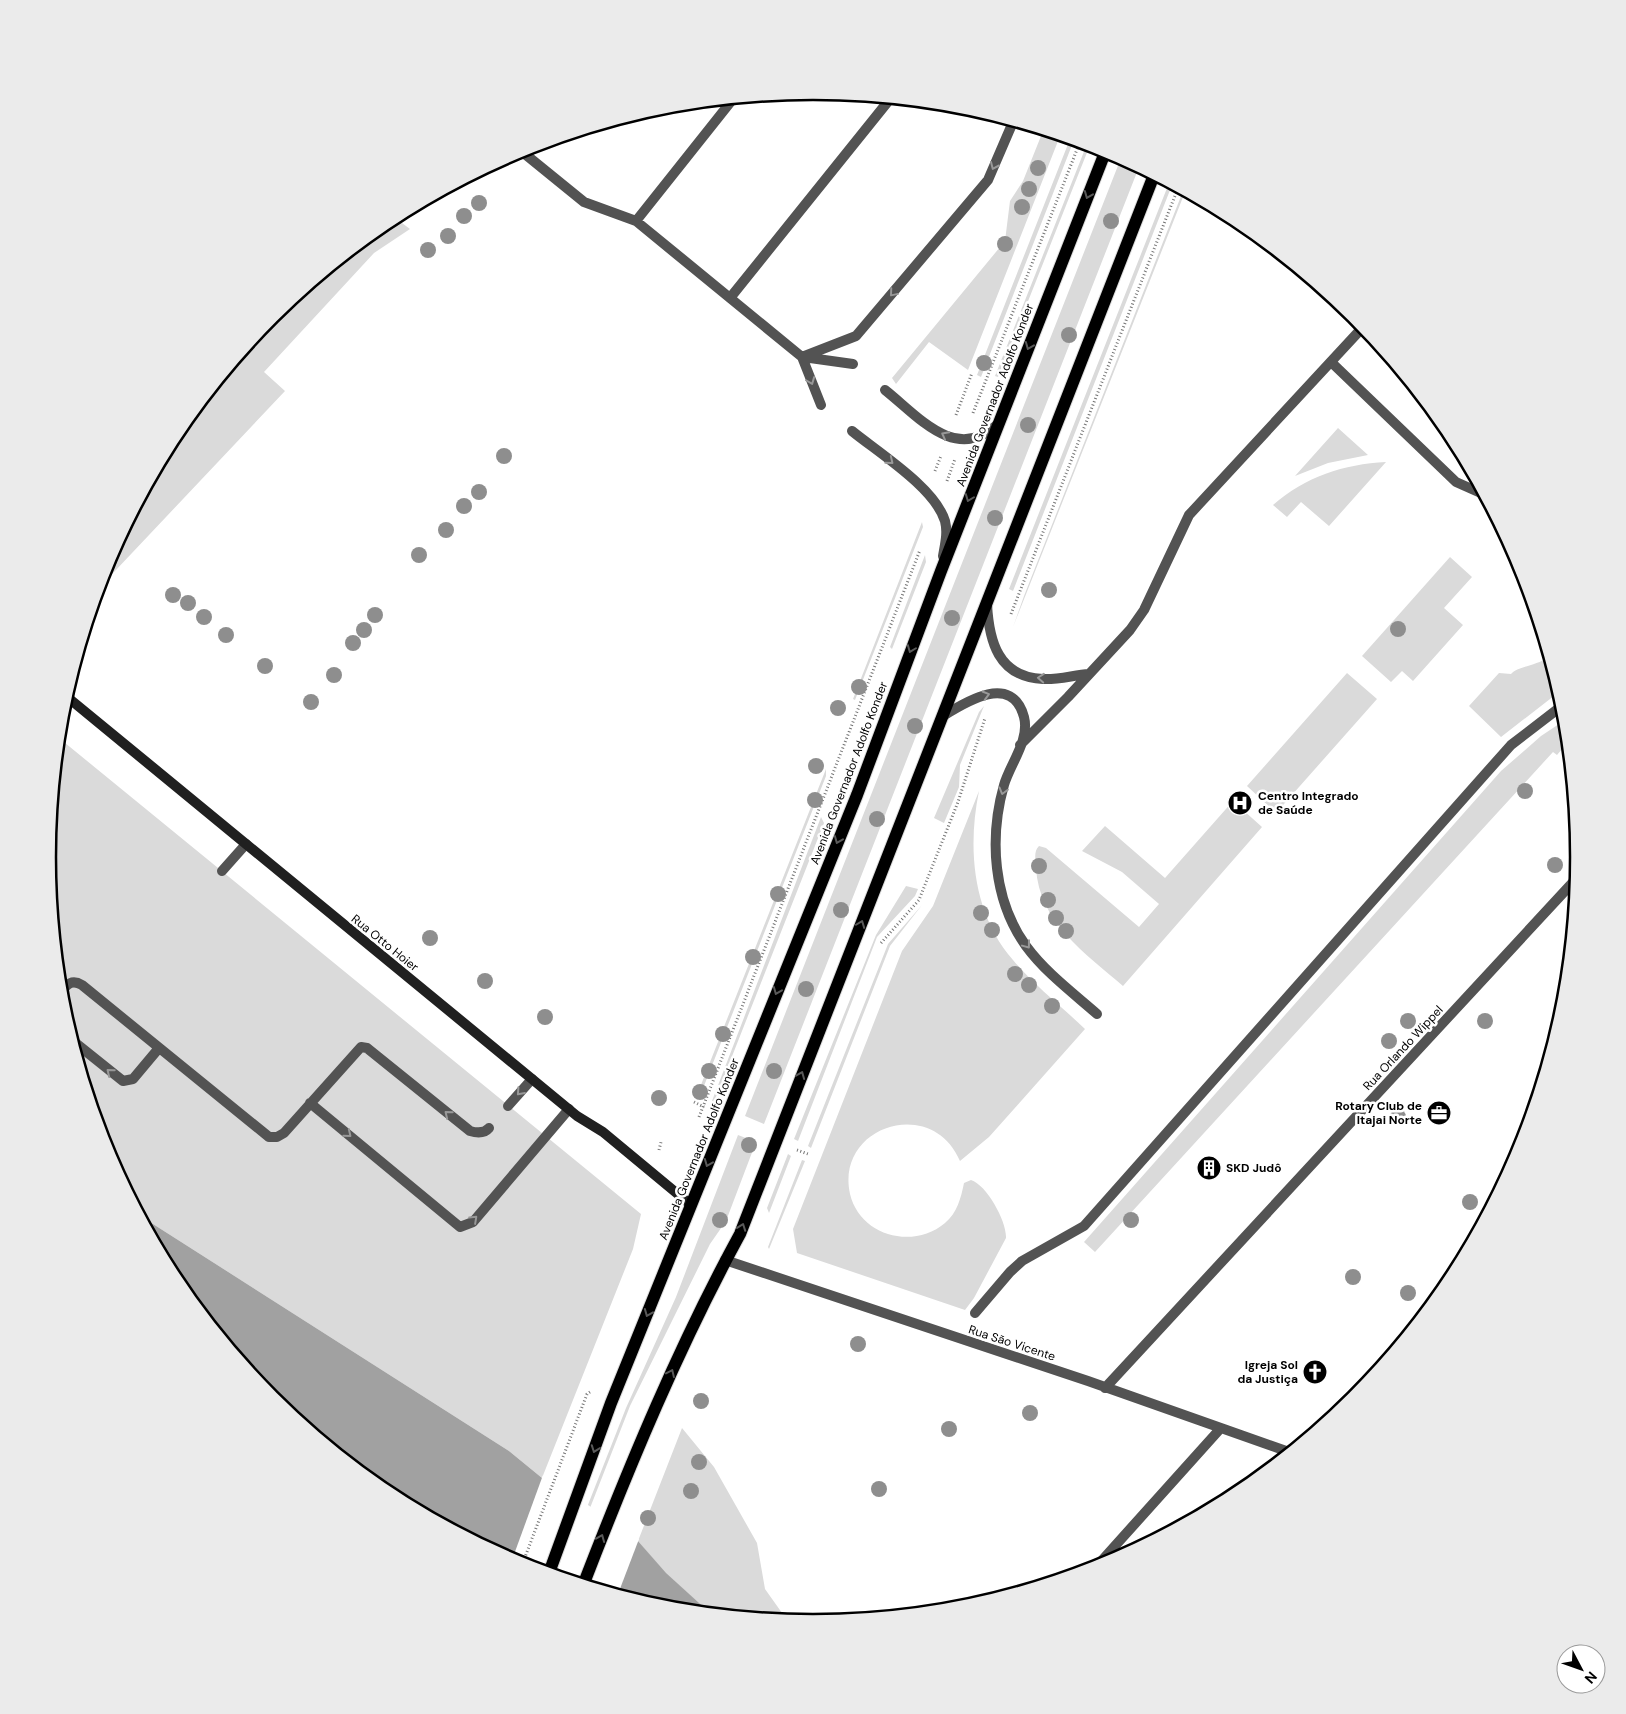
<svg xmlns="http://www.w3.org/2000/svg" width="1626" height="1714" viewBox="0 0 1626 1714" font-family="'DM Sans',sans-serif">
<style>
.green{fill:#dadada}
.water{fill:#a1a1a1}
.pier{fill:#fff}
.lines{fill:none;stroke-linecap:round;stroke-linejoin:round}
.primary-casing{stroke:#dbdbdb;stroke-width:14}
.path{stroke:#757575;stroke-width:3;stroke-dasharray:1 2.5;stroke-linecap:butt}
.lane{stroke:#535353;stroke-width:10}
.street{stroke:#535353;stroke-width:10}
.secondary{stroke:#202020;stroke-width:10}
.primary{stroke:#000;stroke-width:12}
.tree{fill:#8e8e8e}
.oneway{stroke:#989898}
.oneway2{stroke:#595959}
.labels{text-anchor:middle;dominant-baseline:central;stroke-width:5;stroke-linejoin:round;paint-order:stroke}
.street-label{font-size:12px;fill:#000;stroke:#fff}
.poi-label{font-size:12px;font-weight:bold;fill:#000;stroke:#fff;text-anchor:start}
.rim{fill:none;stroke:#000;stroke-width:2.5}
</style>
<rect width="100%" height="100%" fill="#fff"/>
<!-- green -->
<path class="green" d="M1043 131 1060 136 968 370 929 342 896 384 892 378 1005 241 1010 201 1023 181Z
M1070 139 1074 140 981 377 977 375Z
M1087 144 1090 145 998 377 995 376Z
M1121 158 1139 167 764 1124 745 1116Z
M1169 183 1172 185 1013 591 1009 589Z
M1183 191 1185 192 1013 627 1024 596Z
M394 217 410 229 374 253 264 372 285 391 98 589 106 564 177 431 272 316Z
M1338 428 1368 455 1328 463 1295 476Z
M1386 462 1329 526 1301 502 1287 517 1273 505C1305 477 1344 464 1386 462Z
M922 522 923 527 855 700 853 699Z
M925 555 926 562 892 649 890 647Z
M1450 557 1472 577 1444 608 1463 625 1413 681 1402 671 1391 682 1362 656Z
M1548 657 1559 692 1501 737 1469 706 1499 673 1511 674C1518 666 1537 666 1548 657Z
M1347 673 1377 699 1276 813 1247 786Z
M984 706 960 765 959 787 944 823 934 818 979 712Z
M1565 720 1567 743 1557 755 1553 752 1095 1252 1084 1242 1501 771 1541 736Z
M59 738 641 1214 633 1249 542 1478 509 1451 142 1217 106 1150 62 1006 48 857Z
M826 769V776L700 1096 697 1095Z
M979 791C967 849 973 914 1013 960 1034 985 1061 1006 1085 1029L989 1137 960 1161C932 1095 835 1126 850 1194 860 1236 913 1250 945 1223 957 1213 961 1198 964 1183L971 1180C987 1185 1007 1222 1006 1238L974 1298 965 1310 797 1253 793 1229 902 951 933 906Z
M1233 801 1262 827 1123 986C1085 953 1039 922 1036 868 1036 860 1033 852 1039 846L1046 848 1139 927 1159 904 1122 872 1082 851 1105 826 1165 878Z
M821 817 824 823 714 1102 712 1101Z
M906 886 918 889 915 896 877 937 798 1141 794 1139 876 935Z
M922 905 890 946 811 1148 808 1146 888 944Z
M738 1135 756 1142 726 1221 710 1244 630 1406 563 1577 560 1576 626 1408 676 1297Z
M788 1154 791 1156 769 1213 767 1208Z
M802 1160 805 1161 769 1249 768 1247Z
M682 1428 714 1467 757 1543 765 1589 787 1620 709 1612 665 1573 638 1541Z"/>
<!-- water -->
<path class="water" d="M142 1217 509 1451 542 1478 638 1541 666 1573 709 1612 663 1608 520 1564 387 1493 272 1398 176 1282Z"/>
<!-- pier -->
<path class="pier" d="M543 1475 639 1539 618 1594 512 1560Z"/>
<g class="lines">
<defs>
<path id="primary" d="M549 1573 611 1403 857 795 941 571 1106 150
M584 1583C630 1464 679 1346 740 1234L1154 175"/>
</defs>
<!-- primary casing -->
<use href="#primary" class="primary-casing"/>
<!-- path -->
<path class="path" d="M973 413 1080 142
M956 415 972 373
M935 471 941 456
M947 481 955 459
M1011 614 1178 188
M881 943 919 900 958 802 985 718
M694 1102 704 1107
M699 1117 920 550
M659 1150 661 1142
M797 1150 808 1154
M522 1565 587 1394 590 1392"/>
<!-- lane -->
<path class="lane" d="M565 136 567 135
M520 150 584 202 636 221 802 357 821 405
M636 221 733 99
M730 298 890 99
M802 357 856 336 988 180 1013 122
M803 357 853 364
M1331 362 1456 482 1483 494
M885 390C918 416 955 463 997 425
M852 431C879 453 935 488 945 521 948 533 945 544 943 556
M987 604C989 641 998 677 1043 679 1058 680 1074 675 1089 674
M943 716C967 701 1012 673 1024 717 1030 740 1010 764 1004 785 989 838 993 900 1026 946 1045 972 1073 993 1097 1014
M1020 745 1068 697 1130 630 1144 610 1189 515 1363 327
M222 871 246 844
M61 992C67 984 72 979 82 985L269 1137H277L284 1133 361 1047 367 1048 470 1131C477 1133 484 1134 489 1128
M73 1041 123 1081 133 1079 159 1048
M310 1103 460 1227 473 1222 569 1109
M508 1106 532 1079
M975 1313 1010 1272 1022 1261 1084 1226 1511 745 1563 705"/>
<!-- street -->
<path class="street" d="M725 1260 1088 1381 1289 1452
M1105 1388 1576 879
M1096 1567 1220 1429"/>
<!-- secondary -->
<path class="secondary" d="M66 696 577 1116 603 1132 691 1205"/>
<!-- primary -->
<use href="#primary" class="primary"/>
</g>
<!-- trees -->
<g class="tree">
<circle cx="1038" cy="168" r="8"/>
<circle cx="1029" cy="189" r="8"/>
<circle cx="479" cy="203" r="8"/>
<circle cx="1022" cy="207" r="8"/>
<circle cx="464" cy="216" r="8"/>
<circle cx="1111" cy="221" r="8"/>
<circle cx="448" cy="236" r="8"/>
<circle cx="1005" cy="244" r="8"/>
<circle cx="428" cy="250" r="8"/>
<circle cx="1069" cy="335" r="8"/>
<circle cx="984" cy="363" r="8"/>
<circle cx="1028" cy="425" r="8"/>
<circle cx="504" cy="456" r="8"/>
<circle cx="479" cy="492" r="8"/>
<circle cx="464" cy="506" r="8"/>
<circle cx="995" cy="518" r="8"/>
<circle cx="446" cy="530" r="8"/>
<circle cx="419" cy="555" r="8"/>
<circle cx="1049" cy="590" r="8"/>
<circle cx="173" cy="595" r="8"/>
<circle cx="188" cy="603" r="8"/>
<circle cx="375" cy="615" r="8"/>
<circle cx="204" cy="617" r="8"/>
<circle cx="952" cy="618" r="8"/>
<circle cx="1398" cy="629" r="8"/>
<circle cx="364" cy="630" r="8"/>
<circle cx="226" cy="635" r="8"/>
<circle cx="353" cy="643" r="8"/>
<circle cx="265" cy="666" r="8"/>
<circle cx="334" cy="675" r="8"/>
<circle cx="859" cy="687" r="8"/>
<circle cx="311" cy="702" r="8"/>
<circle cx="838" cy="708" r="8"/>
<circle cx="915" cy="726" r="8"/>
<circle cx="816" cy="766" r="8"/>
<circle cx="1525" cy="791" r="8"/>
<circle cx="815" cy="800" r="8"/>
<circle cx="877" cy="819" r="8"/>
<circle cx="1555" cy="865" r="8"/>
<circle cx="1039" cy="866" r="8"/>
<circle cx="778" cy="894" r="8"/>
<circle cx="1048" cy="900" r="8"/>
<circle cx="841" cy="910" r="8"/>
<circle cx="981" cy="913" r="8"/>
<circle cx="1056" cy="918" r="8"/>
<circle cx="992" cy="930" r="8"/>
<circle cx="1066" cy="931" r="8"/>
<circle cx="430" cy="938" r="8"/>
<circle cx="753" cy="957" r="8"/>
<circle cx="1015" cy="974" r="8"/>
<circle cx="485" cy="981" r="8"/>
<circle cx="1029" cy="985" r="8"/>
<circle cx="806" cy="989" r="8"/>
<circle cx="1052" cy="1006" r="8"/>
<circle cx="545" cy="1017" r="8"/>
<circle cx="1408" cy="1021" r="8"/>
<circle cx="1485" cy="1021" r="8"/>
<circle cx="723" cy="1034" r="8"/>
<circle cx="1389" cy="1041" r="8"/>
<circle cx="709" cy="1071" r="8"/>
<circle cx="774" cy="1071" r="8"/>
<circle cx="700" cy="1092" r="8"/>
<circle cx="659" cy="1098" r="8"/>
<circle cx="1398" cy="1117" r="8"/>
<circle cx="749" cy="1145" r="8"/>
<circle cx="1470" cy="1202" r="8"/>
<circle cx="720" cy="1220" r="8"/>
<circle cx="1131" cy="1220" r="8"/>
<circle cx="1353" cy="1277" r="8"/>
<circle cx="1408" cy="1293" r="8"/>
<circle cx="858" cy="1344" r="8"/>
<circle cx="701" cy="1401" r="8"/>
<circle cx="1030" cy="1413" r="8"/>
<circle cx="949" cy="1429" r="8"/>
<circle cx="699" cy="1462" r="8"/>
<circle cx="879" cy="1489" r="8"/>
<circle cx="691" cy="1491" r="8"/>
<circle cx="648" cy="1518" r="8"/>
</g>
<!-- one-way arrows -->
<defs><path id="oneway-chevron" d="M-2-3.5L2.5 0L-2 3.5" fill="none" stroke-width="1.6" stroke-linecap="round" stroke-linejoin="round" transform="scale(1.25)"/></defs>
<g class="oneway">
<use href="#oneway-chevron" transform="translate(994 166) rotate(114)"/>
<use href="#oneway-chevron" transform="translate(893 293) rotate(130)"/>
<use href="#oneway-chevron" transform="translate(811 381) rotate(69)"/>
<use href="#oneway-chevron" transform="translate(945 435) rotate(-152)"/>
<use href="#oneway-chevron" transform="translate(890 461) rotate(39)"/>
<use href="#oneway-chevron" transform="translate(1041 678) rotate(-176)"/>
<use href="#oneway-chevron" transform="translate(986 695) rotate(-16)"/>
<use href="#oneway-chevron" transform="translate(1003 791) rotate(105)"/>
<use href="#oneway-chevron" transform="translate(1027 945) rotate(53)"/>
<use href="#oneway-chevron" transform="translate(110 1072) rotate(-141)"/>
<use href="#oneway-chevron" transform="translate(520 1092) rotate(132)"/>
<use href="#oneway-chevron" transform="translate(448 1114) rotate(-141)"/>
<use href="#oneway-chevron" transform="translate(348 1134) rotate(39)"/>
<use href="#oneway-chevron" transform="translate(474 1219) rotate(-43)"/>
</g>
<g class="oneway2">
<use href="#oneway-chevron" transform="translate(1088 195) rotate(112)"/>
<use href="#oneway-chevron" transform="translate(1029 346) rotate(112)"/>
<use href="#oneway-chevron" transform="translate(969 498) rotate(111)"/>
<use href="#oneway-chevron" transform="translate(911 649) rotate(111)"/>
<use href="#oneway-chevron" transform="translate(838 840) rotate(112)"/>
<use href="#oneway-chevron" transform="translate(861 924) rotate(-69)"/>
<use href="#oneway-chevron" transform="translate(777 991) rotate(112)"/>
<use href="#oneway-chevron" transform="translate(801 1075) rotate(-68)"/>
<use href="#oneway-chevron" transform="translate(708 1163) rotate(112)"/>
<use href="#oneway-chevron" transform="translate(742 1227) rotate(-70)"/>
<use href="#oneway-chevron" transform="translate(648 1313) rotate(112)"/>
<use href="#oneway-chevron" transform="translate(671 1373) rotate(-65)"/>
<use href="#oneway-chevron" transform="translate(595 1449) rotate(110)"/>
<use href="#oneway-chevron" transform="translate(601 1538) rotate(-68)"/>
</g>
<!-- icons -->
<defs>
<symbol id="hospital-disc" viewBox="-11 -11 22 22"><circle r="9.5" fill="#000" stroke="#fff"/><path d="M-5-5h3v3.5h4V-5h3V5h-3V1.5h-4V5h-3Z" fill="#fff"/></symbol>
<symbol id="office-disc" viewBox="-11 -11 22 22"><circle r="9.5" fill="#000" stroke="#fff"/><path d="M-6-3h4V-5.5h4V-3h4V5H-6ZM-1-4.5V-3h2v-1.5ZM-6 0V1H6V0Z" fill="#fff"/></symbol>
<symbol id="building-disc" viewBox="-11 -11 22 22"><circle r="9.5" fill="#000" stroke="#fff"/><path d="M-4-6H4V6H1V3H-1V6H-4ZM-2.5-4.3h1.7v1.8h-1.7ZM.8-4.3h1.7v1.8H.8ZM-2.5-1h1.7V.8h-1.7ZM.8-1h1.7V.8H.8Z" fill="#fff"/></symbol>
<symbol id="church-disc" viewBox="-11 -11 22 22"><circle r="9.5" fill="#000" stroke="#fff"/><path d="M-1.2-6h2.4v3.5h3.3v2.4h-3.3V6h-2.4V-.1h-3.3v-2.4h3.3Z" fill="#fff"/></symbol>
</defs>
<g fill-rule="evenodd">
<use href="#hospital-disc" x="1226" y="789" width="28" height="28"/>
<use href="#office-disc" x="1425" y="1099" width="28" height="28"/>
<use href="#building-disc" x="1195" y="1154" width="28" height="28"/>
<use href="#church-disc" x="1301" y="1358" width="28" height="28"/>
</g>
<g class="labels">
<!-- street labels -->
<g class="street-label">
<text transform="translate(995 395) rotate(-69)">Avenida Governador Adolfo Konder</text>
<text transform="translate(849 773) rotate(-69)">Avenida Governador Adolfo Konder</text>
<text transform="translate(385 943) rotate(39)">Rua Otto Hoier</text>
<text transform="translate(1403 1048) rotate(-47)">Rua Orlando Wippel</text>
<text transform="translate(699 1149) rotate(-68)">Avenida Governador Adolfo Konder</text>
<text transform="translate(1012 1343) rotate(18)">Rua São Vicente</text>
</g>
<!-- poi labels -->
<g class="poi-label">
<text x="1258" y="796">Centro Integrado<tspan x="1258" dy="14">de Saúde</tspan></text>
<text x="1422" y="1106" text-anchor="end">Rotary Club de<tspan x="1422" dy="14">Itajai Norte</tspan></text>
<text x="1226" y="1168">SKD Judô</text>
<text x="1298" y="1365" text-anchor="end">Igreja Sol<tspan x="1298" dy="14">da Justiça</tspan></text>
</g>
</g>
<!-- crop -->
<path d="M0 0H1626V1714H0ZM56 857a757 757 0 1 1 1514 0a757 757 0 1 1-1514 0Z" fill="#ebebeb" fill-rule="evenodd"/>
<path class="rim" d="M56 857a757 757 0 1 1 1514 0a757 757 0 1 1-1514 0Z"/>
<!-- north arrow -->
<g transform="translate(1581 1669) rotate(131)"><circle r="24" fill="#ffffff" stroke="#999999"/>
<path d="M0-4L9 19L0 12L-9 19Z" fill="#000000"/>
<text y="-8" font-size="14" font-weight="bold" text-anchor="middle" fill="#000000">N</text>
</g>
</svg>
